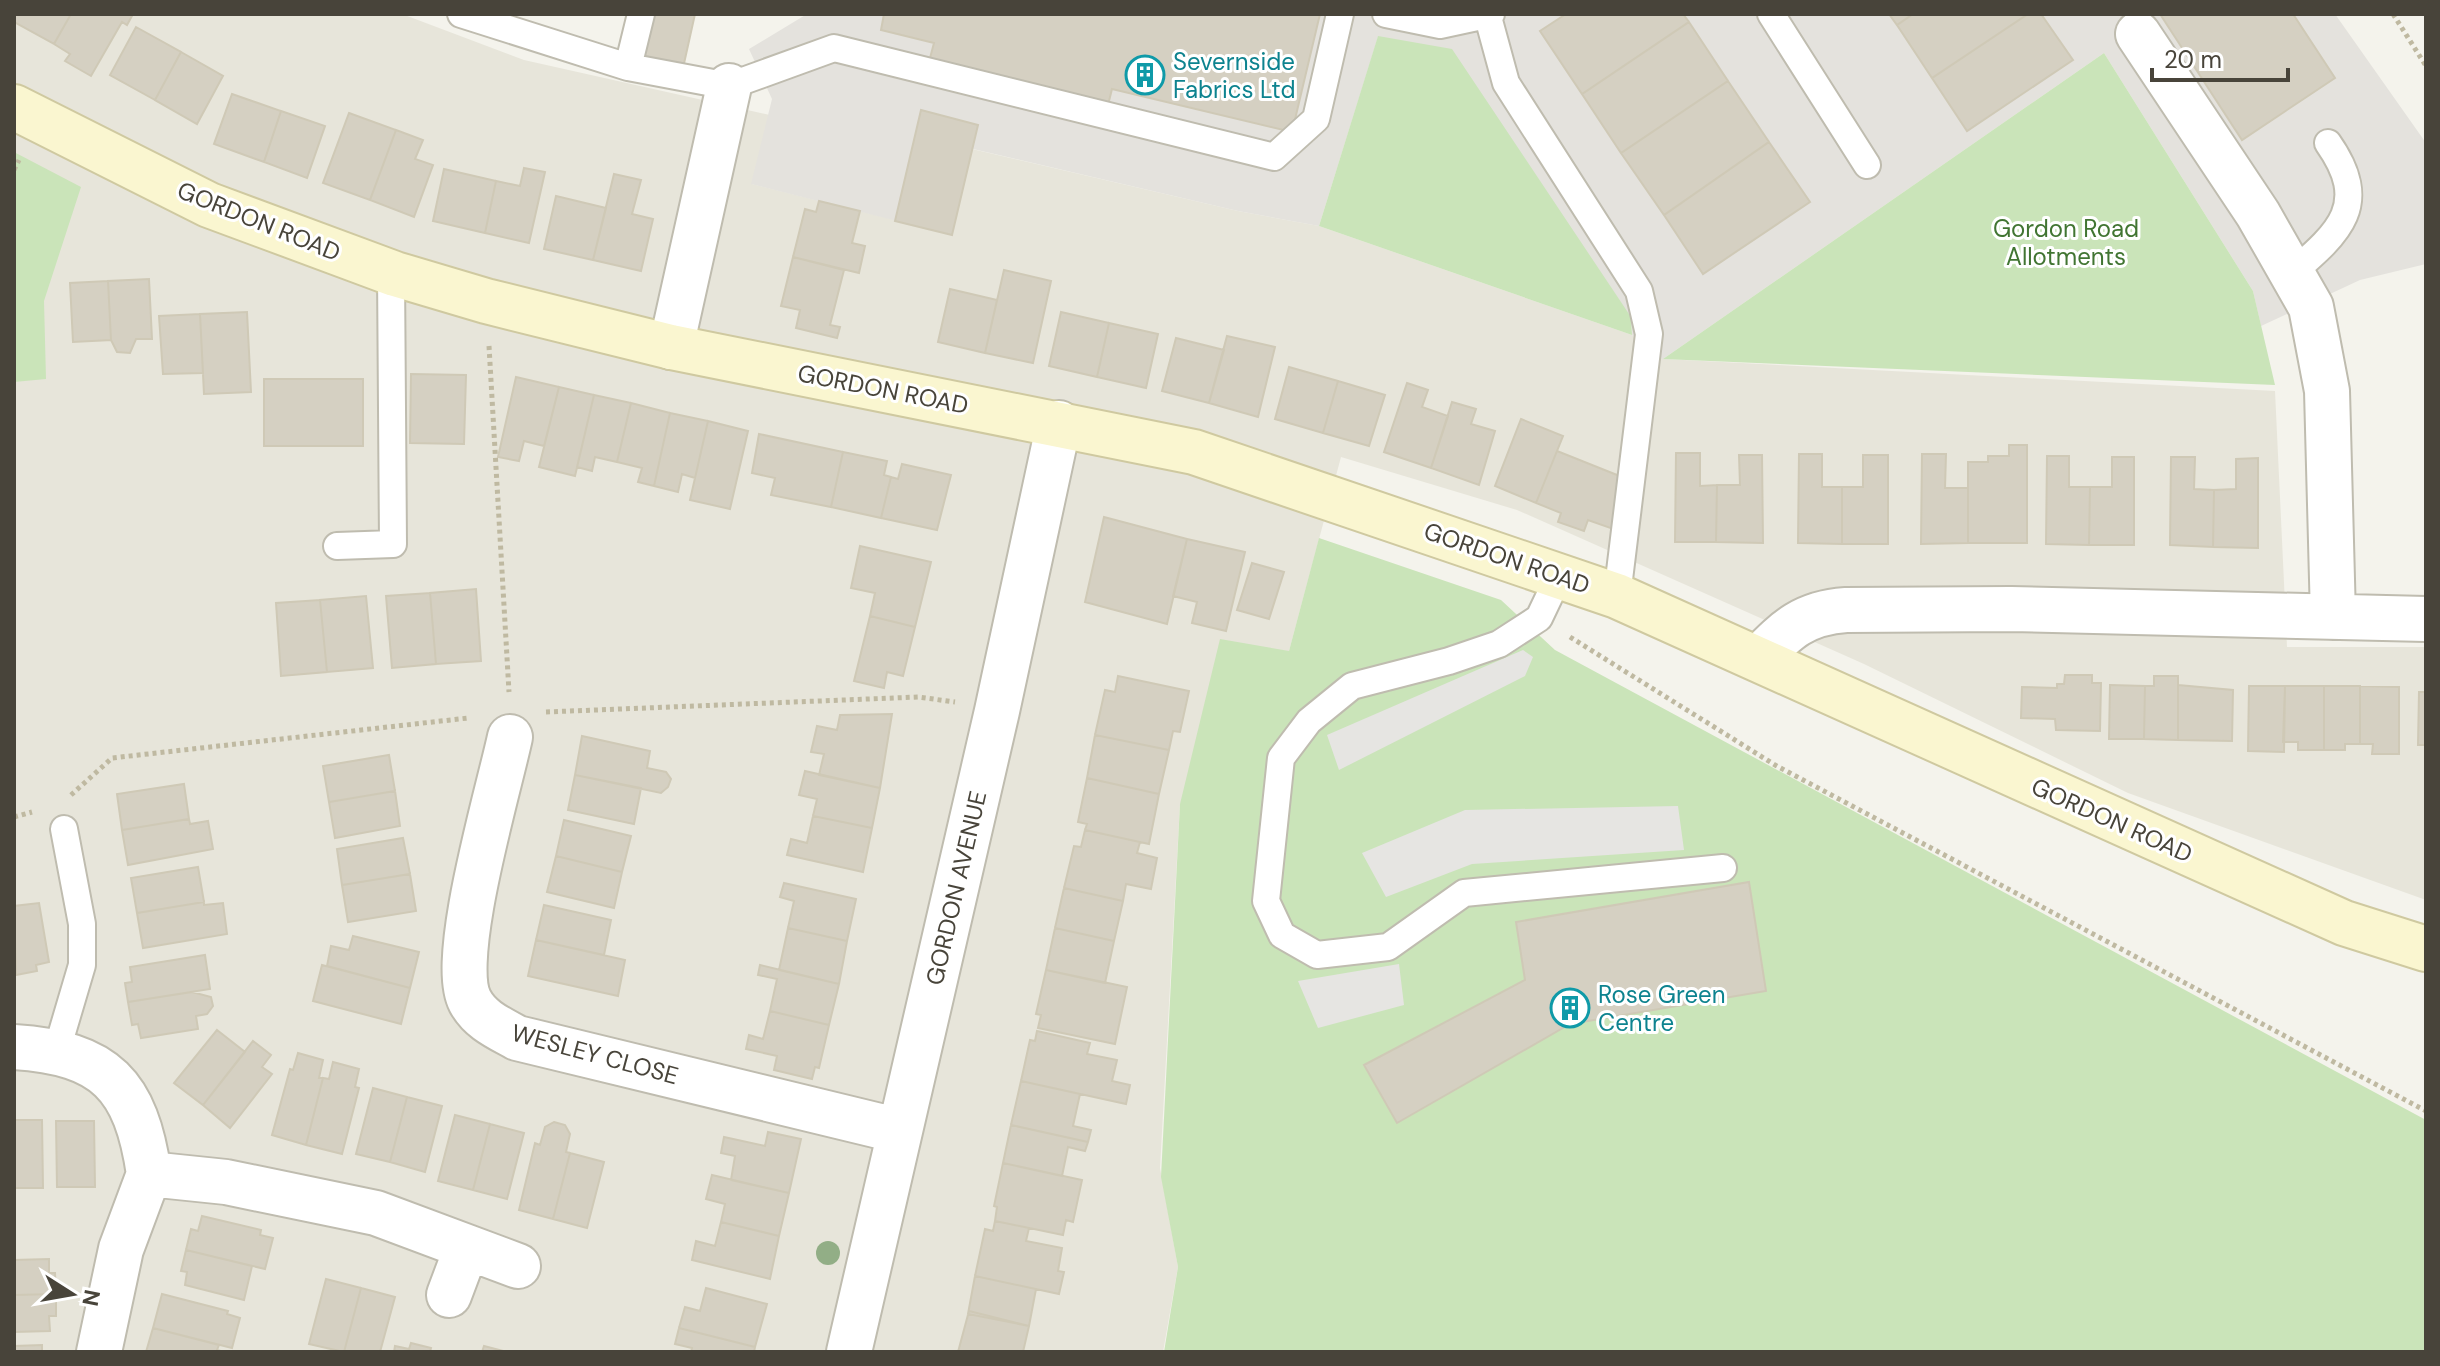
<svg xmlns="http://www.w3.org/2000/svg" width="2440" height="1366" viewBox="0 0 2440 1366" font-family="'DM Sans',sans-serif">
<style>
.residential{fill:#e7e5da}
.industrial{fill:#e4e2dd}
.green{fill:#cae4b9}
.parking{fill:#e6e5e2}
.building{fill:#d5d0c2;stroke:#cfc9b6;stroke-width:2}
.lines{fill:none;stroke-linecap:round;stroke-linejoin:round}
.lane-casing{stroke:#bfbcaf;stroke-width:30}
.street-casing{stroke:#bfbcaf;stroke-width:48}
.secondary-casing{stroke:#cfc9a0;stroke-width:48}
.path{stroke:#bfb9a1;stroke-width:5;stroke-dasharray:4 4;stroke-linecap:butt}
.lane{stroke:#fff;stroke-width:26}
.street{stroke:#fff;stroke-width:44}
.secondary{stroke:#faf6d0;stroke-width:44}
.tree{fill:#92ae86}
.labels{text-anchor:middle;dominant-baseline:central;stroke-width:6;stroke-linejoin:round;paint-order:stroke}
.culture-label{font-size:24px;fill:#0d838f;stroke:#fff;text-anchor:start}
.street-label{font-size:24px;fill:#48443a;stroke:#fff}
.park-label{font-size:24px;fill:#417532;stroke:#fff}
</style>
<rect width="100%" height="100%" fill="#f4f3ec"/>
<!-- residential -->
<path class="residential" d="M14 14H402L524 60 770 115 752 184 951 234 972 149 1238 211 1319 226 1632 335 1664 359 2275 391 2287 647H2426V900L2128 793 1864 664 1517 510 1341 457 1289 651 1180 804 1160 1168 1178 1267 1163 1352H14Z"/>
<!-- industrial -->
<path class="industrial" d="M807 14H2335L2426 143V264L2360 280 2261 326 2253 291 2104 53 1663 359 1632 335 1631 317 1378 37 1319 226 1238 211 973 149 952 235 751 184 772 99 749 49Z"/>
<!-- green -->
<path class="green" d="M1378 36 1452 49 1631 317 1632 335 1319 226Z
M2104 53 2253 291 2275 385 1663 359Z
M14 152 81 187 44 301 46 379 14 382Z
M1319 538 1501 600 1555 650 2426 1120V1352H1164L1178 1267 1161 1177 1180 804 1220 639 1289 651Z"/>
<!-- parking -->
<path class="parking" d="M1523 650 1533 657 1525 676 1339 770 1327 735Z
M1678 806 1684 850 1472 864 1386 897 1362 853 1465 810Z
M1399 964 1404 1005 1318 1028 1298 981Z"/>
<!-- building -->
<path class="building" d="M14 14H71L54 44 14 22Z
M71 14H133L127 25 122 22 91 76 65 61 70 54 54 44Z
M652 14H695L683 68 642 58Z
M884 14H1320L1292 132 1112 89 1108 105 929 62 934 43 881 30Z
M1566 14H1683L1689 22 1582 94 1540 31Z
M1889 14H1913L1897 25Z
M1913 14H2028L1932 78 1897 25Z
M2028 14H2041L2073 60 1967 131 1932 78Z
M2160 14H2293L2335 78 2242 140Z
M1689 22 1728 81 1621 153 1582 94Z
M136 27 181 52 155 100 110 75Z
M181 52 223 76 197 124 155 100Z
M1728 81 1769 142 1664 215 1621 153Z
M232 94 281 111 264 162 214 144Z
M921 110 978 125 952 235 895 221Z
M281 111 325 126 307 178 264 162Z
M349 113 396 130 370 200 323 183Z
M396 130 423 140 415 159 433 165 414 217 370 200Z
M1769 142 1810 202 1703 274 1664 215Z
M524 168 545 172 529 243 485 233 496 181 520 186Z
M444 169 496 181 485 233 433 221Z
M614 174 641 180 632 214 653 219 641 271 593 260Z
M556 196 606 208 593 260 544 249Z
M819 201 860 211 852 243 865 246 859 273 793 257 805 209 816 212Z
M793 257 844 270 830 325 840 327 837 338 796 328 800 310 781 306Z
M1004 270 1051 281 1033 363 985 353Z
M149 279 152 339H136L130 353 117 352 111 340 108 281Z
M108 281 111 340 73 342 70 283Z
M950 289 997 300 985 353 938 342Z
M247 312 251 392 204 394 200 314Z
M1061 312 1109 323 1097 377 1049 366Z
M200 314 203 373 163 374 159 316Z
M1109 323 1158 334 1146 388 1097 377Z
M1227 336 1275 347 1258 417 1209 403Z
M1176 338 1224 350 1209 403 1162 391Z
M1289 367 1338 381 1323 433 1275 419Z
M411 374 466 375 464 444 410 443Z
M516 377 559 387 544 446 524 441 519 461 498 457Z
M264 379H363V446H264Z
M1338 381 1385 395 1369 446 1323 433Z
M1407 383 1428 390 1422 407 1448 416 1431 468 1384 452Z
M559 387 594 395 575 476 539 467Z
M594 395 631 403 617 462 595 457 592 471 577 467Z
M1452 402 1476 409 1471 424 1495 431 1479 485 1431 468Z
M631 403 670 413 654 486 638 482 642 468 617 462Z
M670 413 708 421 695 478 682 474 678 492 654 486Z
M1521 419 1563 436 1536 503 1495 486Z
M708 421 748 431 730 509 690 500Z
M759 434 843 452 831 507 771 495 775 478 752 473Z
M2009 445H2027V543H1968V462H1988V456H2009Z
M1557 451 1622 477 1616 530 1588 520 1584 531 1558 522 1561 513 1536 503Z
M843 452 887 461 884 475 891 477 881 518 831 507Z
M1676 453H1700V486L1717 485 1716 542H1675Z
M1799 454H1822V487H1842V544L1798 543Z
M1922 454H1946L1945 488H1968V543L1921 544Z
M1739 455H1762L1763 543 1716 542 1717 485H1740Z
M1863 455H1888V544H1842V487H1863Z
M2047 456H2069V487H2090L2089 545 2046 544Z
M2112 457H2134V545H2089L2090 487H2112Z
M2171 457H2195L2194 489 2214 490 2213 547 2170 545Z
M2258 458V548L2213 547 2214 490 2236 489V459Z
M902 464 951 475 937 530 881 518 891 477 898 479Z
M1104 517 1187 539 1167 624 1085 602Z
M1187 539 1245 552 1226 631 1192 623 1197 602 1173 596Z
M860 546 931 562 915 627 870 616 875 593 851 588Z
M1252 563 1284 572 1269 619 1237 610Z
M476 589 481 661 436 664 430 593Z
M430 593 436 664 392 668 386 596Z
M366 596 373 668 327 672 320 600Z
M320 600 327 672 281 676 276 603Z
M870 616 915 627 903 676 887 672 884 688 854 681Z
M2065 675H2092V683H2101L2100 731 2056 730 2055 719 2021 718 2022 687 2057 688V684H2064Z
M1118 676 1189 691 1180 732 1173 731 1169 750 1095 735 1105 690 1115 692Z
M2154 676H2178V740L2144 739 2145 686H2154Z
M2110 685 2145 686 2144 739H2109Z
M2178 685 2233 690 2232 741 2178 740Z
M2249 686H2285L2284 752 2248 751Z
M2285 686H2324V750H2298V742H2283Z
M2324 686H2360V744H2345V750H2324Z
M2360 686 2399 687V754H2372L2373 744H2360Z
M2419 692H2426V745H2418Z
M892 714 880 788 819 775 824 754 811 752 817 726 837 730 840 715Z
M1095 735 1169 750 1159 794 1087 778Z
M582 736 650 751 647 768 666 772 671 779 668 787 661 793 575 775Z
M389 755 395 791 329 802 323 766Z
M805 771 880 788 872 828 813 816 817 799 799 795Z
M575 775 641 788 634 824 568 810Z
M1087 778 1159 794 1149 844 1085 830 1087 824 1078 822Z
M184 784 189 819 122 830 117 794Z
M395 791 400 826 335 838 329 802Z
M813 816 872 828 863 872 787 855 791 839 807 843Z
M189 819 190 824 208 821 213 849 128 865 122 830Z
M564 820 631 836 622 872 556 856Z
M1085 830 1140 842 1137 853 1157 858 1151 889 1126 884 1123 901 1064 888 1074 846 1081 847Z
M403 838 410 874 342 885 337 849Z
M556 856 622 872 614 908 547 892Z
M198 867 204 902 137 913 131 878Z
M410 874 416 911 348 922 342 885Z
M1749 882 1766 991 1570 1024 1397 1123 1364 1065 1525 980 1516 922Z
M784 883 856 899 847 941 788 928 794 901 780 897Z
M1064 888 1123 901 1114 941 1055 928Z
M204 902V905L223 903 227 934 143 948 137 913Z
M39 903 49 962 36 965 37 971 16 975 14 906Z
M544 905 611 920 604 955 536 940Z
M788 928 847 941 839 984 779 970Z
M1055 928 1114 941 1105 983 1046 970Z
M353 936 419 952 410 988 327 966 331 946 349 950Z
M536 940 625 960 618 996 528 976Z
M205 955 210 989 128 1002 125 983 132 982 130 967Z
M322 965 410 988 401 1024 313 1001Z
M760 965 839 984 829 1025 770 1011 777 979 758 975Z
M1046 970 1127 987 1115 1044 1038 1028 1041 1015 1036 1014Z
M192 992 211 997 213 1006 207 1014 196 1016 198 1029 141 1038 138 1024 132 1025 128 1002Z
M770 1011 829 1025 819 1068 815 1067 812 1079 774 1070 777 1056 746 1049 749 1035 763 1039Z
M217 1030 245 1052 203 1105 174 1083Z
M1037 1031 1090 1043 1087 1054 1117 1060 1112 1081 1130 1085 1126 1104 1021 1081 1030 1040 1035 1041Z
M253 1041 271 1055 262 1067 272 1074 230 1128 203 1105Z
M298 1053 323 1060 319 1078H323L306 1145 272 1135 290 1069 293 1070Z
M333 1062 359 1069 355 1087 359 1088 342 1154 306 1145 323 1078 329 1079Z
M1021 1081 1080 1094 1073 1126 1091 1130 1088 1142 1011 1125Z
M373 1088 407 1097 390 1162 356 1154Z
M407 1097 442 1106 425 1172 390 1162Z
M455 1115 490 1124 473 1190 438 1181Z
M14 1120H42L43 1188H14Z
M56 1121H94L95 1187H57Z
M554 1122 565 1125 570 1134 566 1152 570 1153 553 1219 519 1210 535 1143 540 1145 545 1127Z
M490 1124 524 1133 507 1199 473 1190Z
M1011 1125 1088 1142 1085 1151 1068 1147 1062 1176 1003 1163Z
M768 1132 801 1139 789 1193 731 1180 735 1156 721 1153 724 1137 765 1146Z
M570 1153 604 1162 587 1228 553 1219Z
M1003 1163 1082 1180 1073 1222 1066 1220 1063 1235 995 1221 997 1207 994 1206Z
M712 1175 789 1193 779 1236 721 1222 725 1204 706 1199Z
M202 1216 261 1230 260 1235 273 1238 265 1269 186 1250 191 1229 198 1231Z
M995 1221 1029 1228 1026 1241 1062 1248 1058 1271 1064 1272 1059 1294 975 1276 985 1229 993 1231Z
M721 1222 779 1236 770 1279 692 1260 696 1241 715 1246Z
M186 1250 252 1266 244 1300 185 1285 187 1272 181 1271Z
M49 1259V1273H55L56 1294 14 1295V1260Z
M975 1276 1036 1289 1029 1326 968 1314Z
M326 1279 361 1288 344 1352 309 1344Z
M361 1288 395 1297 380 1352H344Z
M706 1288 767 1304 755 1347 679 1328 685 1307 700 1311Z
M56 1294V1316H49L50 1331 14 1332V1295Z
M162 1294 228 1311 227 1314 240 1318 232 1348 153 1328Z
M969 1311 1029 1326 1023 1352H958Z
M153 1328 219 1345 217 1350 224 1352H146Z
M679 1328 755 1347 754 1352H691L692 1348 675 1344Z
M411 1343 431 1348 430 1352H394L395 1346 409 1349Z
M42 1345V1352H14V1346Z
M484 1346 507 1352H482Z"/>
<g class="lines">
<defs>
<path id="lane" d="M461 14 628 67
M641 14 628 67 729 86 834 48 1274 157 1316 119 1340 14
M1386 14 1440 25 1491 14
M1771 14 1867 165
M1488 17 1506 83 1639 291 1649 334 1617 596
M2292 273C2340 232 2371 204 2328 143
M337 546 393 544 391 272
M1559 576 1539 618 1499 644 1449 661 1352 686 1309 721 1281 758 1266 901 1282 935 1317 955 1388 947 1464 893 1723 868
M56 1053 82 965V924L64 829"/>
<path id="street" d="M2138 34 2258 214 2311 307 2327 391 2333 617
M671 347 729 86
M1759 658C1787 629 1804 613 1846 610L2011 609 2426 619
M510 737C499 789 448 959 470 1001 480 1020 499 1028 517 1038L900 1131
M14 1047C106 1053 136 1085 149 1174L226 1182 376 1213 518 1266
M449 1295 467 1247
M99 1352 121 1249 149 1174
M849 1352 997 711 1059 423"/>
<path id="secondary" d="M14 107 209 205 395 274 486 301 671 347 1194 452 1617 596 2344 923 2426 949"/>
</defs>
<!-- lane casing -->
<use href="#lane" class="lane-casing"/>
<!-- street casing -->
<use href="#street" class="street-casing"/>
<!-- secondary casing -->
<use href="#secondary" class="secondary-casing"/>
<!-- path -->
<path class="path" d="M2393 14 2426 66
M14 170 19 160
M489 346 509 692
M1570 637 1775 765 2426 1111
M546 712 918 697 955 702
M71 795 112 758 468 718
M14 817 32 812"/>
<!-- lane -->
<use href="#lane" class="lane"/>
<!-- street -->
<use href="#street" class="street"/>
<!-- secondary -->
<use href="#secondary" class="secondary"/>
</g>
<!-- trees -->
<circle class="tree" cx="828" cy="1253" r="12"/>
<!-- icons -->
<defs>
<symbol id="building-ring" viewBox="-11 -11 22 22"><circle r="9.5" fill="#fff" stroke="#0f9aa8" stroke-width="1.5"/><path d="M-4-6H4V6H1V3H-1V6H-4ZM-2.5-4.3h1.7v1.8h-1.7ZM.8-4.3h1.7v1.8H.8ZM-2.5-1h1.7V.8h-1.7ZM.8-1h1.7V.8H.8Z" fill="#0f9aa8"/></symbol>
</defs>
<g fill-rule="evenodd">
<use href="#building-ring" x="1123" y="53" width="44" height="44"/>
<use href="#building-ring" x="1548" y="986" width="44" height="44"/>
</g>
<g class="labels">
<!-- culture labels -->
<g class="culture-label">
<text x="1173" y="61">Severnside<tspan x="1173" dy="28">Fabrics Ltd</tspan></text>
<text x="1598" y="994">Rose Green<tspan x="1598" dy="28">Centre</tspan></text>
</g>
<!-- street labels -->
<g class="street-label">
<text transform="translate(259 221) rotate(22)">GORDON ROAD</text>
<text transform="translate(883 389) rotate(11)">GORDON ROAD</text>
<text transform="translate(1507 558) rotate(19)">GORDON ROAD</text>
<text transform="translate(2112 820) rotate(24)">GORDON ROAD</text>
<text transform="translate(956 888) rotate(-77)">GORDON AVENUE</text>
<text transform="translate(595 1054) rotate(15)">WESLEY CLOSE</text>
</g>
<!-- park labels -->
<g class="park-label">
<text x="2066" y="228">Gordon Road<tspan x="2066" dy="28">Allotments</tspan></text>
</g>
</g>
<!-- border -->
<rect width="2440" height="1366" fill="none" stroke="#48443a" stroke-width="32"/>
<!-- north arrow -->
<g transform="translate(72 1294) rotate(101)" stroke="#ffffff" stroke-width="6" paint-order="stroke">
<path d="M0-6L14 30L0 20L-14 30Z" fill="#48443a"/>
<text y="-12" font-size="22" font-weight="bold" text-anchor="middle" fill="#48443a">N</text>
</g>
<!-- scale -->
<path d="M2152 68v12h136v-12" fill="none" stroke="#48443a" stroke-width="4"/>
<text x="2164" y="68" font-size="24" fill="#48443a" stroke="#ffffff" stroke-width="6" paint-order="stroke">20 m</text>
</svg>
